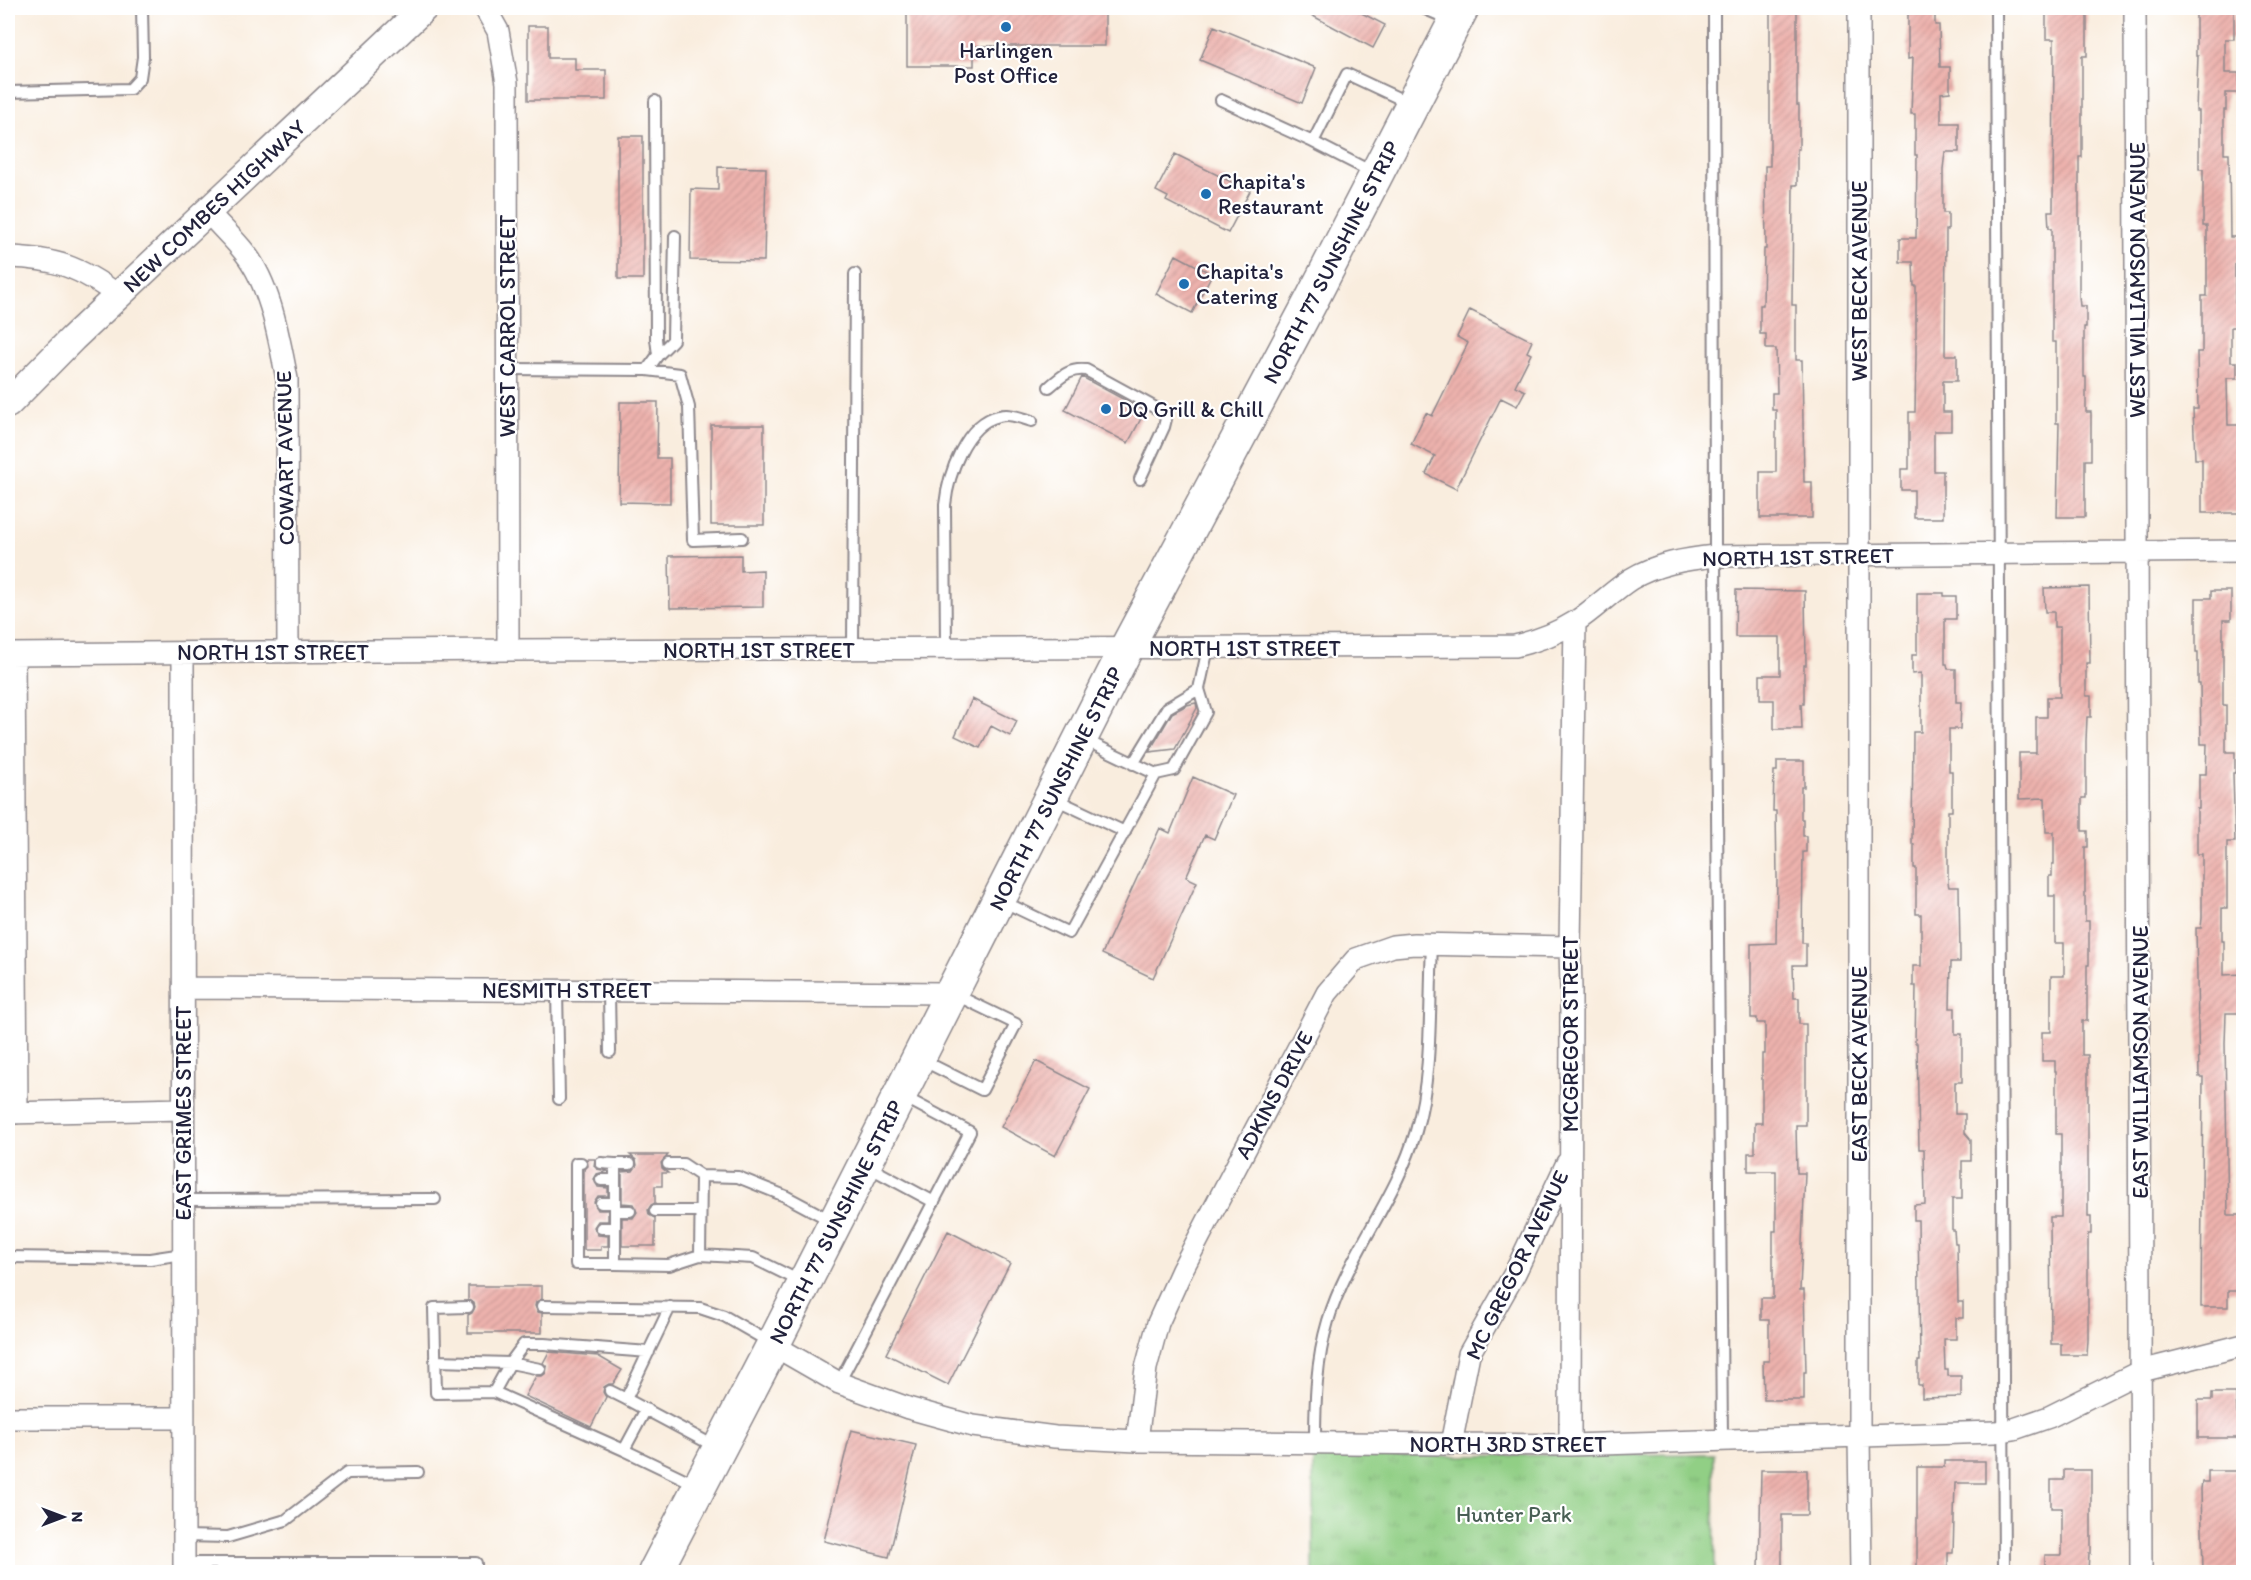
<svg xmlns="http://www.w3.org/2000/svg" width="2251" height="1580" viewBox="0 0 2251 1580" font-family="Itim,sans-serif">
<style>
.park{fill:url(#park-tufts);stroke:#5a7860;stroke-width:1.5}
.building{fill:url(#building-hatch)}
.lines{fill:none;stroke-linecap:round;stroke-linejoin:round}
.service-casing{stroke:#8e888c;stroke-width:14}
.minor-casing{stroke:#8e888c;stroke-width:24}
.tertiary-casing{stroke:#8e888c;stroke-width:30}
.primary-casing{stroke:#8e888c;stroke-width:36}
.service{stroke:#fff;stroke-width:10}
.minor{stroke:#fff;stroke-width:21}
.tertiary{stroke:#fff;stroke-width:27}
.primary{stroke:#fff;stroke-width:33}
.poi-dot{fill:#1f6fb2;stroke:#fff;stroke-width:2}
.labels{text-anchor:middle;dominant-baseline:central;stroke-width:4.5;stroke-linejoin:round;paint-order:stroke}
.poi-label{font-size:22px;fill:#22223b;stroke:#fff;text-anchor:start}
.street-label{font-size:22px;fill:#22223b;stroke:#fff}
.park-label{font-size:22px;fill:#495f55;stroke:#fff}
</style>
<defs>
<pattern id="park-tufts" width="24" height="20" patternUnits="userSpaceOnUse" patternTransform="scale(1.5)"><rect width="24" height="20" fill="#91cf85"/><path d="M3 7l-1-3M5 7V3M7 7l1-3M15 17l-1-3M17 17v-4M19 17l1-3" fill="none" stroke="#7db174"/></pattern>
<pattern id="building-hatch" width="6" height="6" patternUnits="userSpaceOnUse" patternTransform="scale(1.5)"><rect width="6" height="6" fill="#edb2ad"/><path d="M-1 1l2-2M0 6l6-6M5 7l2-2" fill="none" stroke="#cb9996"/></pattern>
</defs>
<rect width="100%" height="100%" fill="#fff"/>
<filter id="ink" filterUnits="userSpaceOnUse"><feTurbulence type="fractalNoise" baseFrequency=".0167" numOctaves="2"/><feDisplacementMap in="SourceGraphic" scale="12" xChannelSelector="R" yChannelSelector="G"/><feConvolveMatrix kernelMatrix="1 2 1 2 8 2 1 2 1" color-interpolation-filters="sRGB"/></filter>
<filter id="wash" filterUnits="userSpaceOnUse"><feTurbulence type="fractalNoise" baseFrequency=".008" numOctaves="4" result="noise"/><feDisplacementMap in="SourceGraphic" scale="24" xChannelSelector="R" yChannelSelector="G"/><feGaussianBlur stdDeviation="1.35" result="paint"/><feColorMatrix in="noise" values="0 0 0 0 0 0 0 0 0 0 0 0 0 0 0 0 0 1.4 0 .05"/><feComposite in="paint" operator="in"/></filter>
<g filter="url(#wash)">
<rect width="100%" height="100%" fill="#f9edde"/>
<!-- park -->
<path class="park" d="M1714 1454 1715 1572H1313V1457Z"/>
<g id="blocks">
<!-- building -->
<path class="building" d="M907 8H1105V46H974V66H907Z
M1298 8H1352L1385 25 1373 48Z
M1770 8H1797V105H1799V149H1797V185H1793L1792 305H1796V360H1802L1804 482H1812V518H1760V472H1776V410H1772V393H1777L1776 349H1766V334H1760V305H1763L1764 249H1766L1765 166H1770Z
M2046 9H2087V56H2082V157H2079V296L2080 306H2086V327H2084V377H2086V412H2091V460H2085V517H2057L2059 423H2056V342H2052V228H2049L2048 211H2053L2054 39H2046Z
M2196 10H2234V39H2225V73H2239V93H2226V110H2224V153H2229L2230 237H2244V263H2235V303H2244V327H2231V362H2237V378H2227L2228 425H2239L2240 468H2244V513H2202V459H2195L2193 409H2198L2197 352H2202V296H2207V226H2203V169H2199V111H2196L2198 56H2196Z
M1908 11H1935V25H1939L1940 67H1950V92L1941 93V123H1959V152H1945L1943 169V213H1948V230H1946L1945 355H1957V381H1943V412H1951V431H1934V471H1943V518H1914V490H1901V469H1909V412H1915L1916 355V286H1914L1913 262H1900V238H1916L1917 155H1915V114H1911L1913 58 1908 59Z
M528 26H548V58H575V70H606V100H528Z
M1214 26 1316 68 1302 103 1200 60Z
M618 136H643V279H618Z
M1175 154 1250 191 1228 233 1166 201 1168 197 1156 191Z
M718 167 766 168 764 261 690 260 691 189 718 190Z
M1176 255 1212 274 1192 313 1156 294Z
M1470 310 1532 341 1527 352 1531 354 1515 386 1525 391 1517 406 1501 398 1456 489 1426 474 1435 456 1411 444 1426 413 1432 416 1468 343 1457 337Z
M1082 377 1145 411 1128 443 1065 410Z
M620 402H658L657 458H670V503L619 502Z
M711 425H764V525H711Z
M741 555V571L763 570V607L670 608 669 556Z
M2089 587 2090 663H2086V696H2091V717H2087L2086 741V798H2082V831H2088V847H2085V921H2089V965H2087V1021H2082V1055H2088V1217H2091V1234H2088V1340L2087 1355H2061V1344H2051L2050 1217H2061V1134H2056V1071H2055V1061H2042V1032H2051V976H2064V943H2055V896H2049V876H2052V864H2054V832H2046L2045 798 2019 799V753H2036V717H2047V697H2060V627H2054V612H2045L2044 588Z
M1736 590 1805 591 1806 665H1804V704H1801L1802 729H1774V700H1760V675H1780V637H1735Z
M2211 591H2231V620H2223V705H2226V752H2235V773H2233L2235 842H2227V908H2222V941H2224V975L2243 974V1013H2226L2225 1043 2228 1215H2240V1218H2244V1240L2240 1242V1291H2228V1307H2201L2203 1077H2199L2196 928H2201L2202 918V854H2197V809H2199V774H2206L2207 744H2201L2200 684H2198V652H2196V598H2211Z
M1917 593H1944V596H1956V619H1945V664H1947L1948 669H1956V702H1961L1960 729H1949V771H1952V811H1948V883L1949 887H1959L1960 953V962H1951L1950 1008H1955V1034H1962V1082H1955V1114H1965V1133L1971 1140V1161H1962V1199H1952V1230H1954L1955 1243H1957L1958 1302H1963V1318H1956V1339H1944L1945 1370H1948V1376H1961V1397L1922 1398V1385H1918V1361H1920L1918 1220H1914V1205L1925 1204 1924 1149H1919L1917 1043H1915L1916 986H1913V966H1921V914H1916V868H1914V844H1912L1913 732H1921V673L1912 674V655H1917Z
M972 699 1017 721 1010 736 991 726 980 748 955 736Z
M1196 703 1197 708 1175 749 1149 752 1172 713 1187 705Z
M1777 761H1804V787H1801V819H1803V836H1806V852H1803L1802 943H1806V965H1793L1794 998H1799V1024H1806V1125H1796L1797 1173H1805L1800 1290H1804L1806 1372H1804V1400H1764L1763 1361H1769V1320H1761V1298H1773V1231H1776V1171H1748V1153H1755V1123H1762V1054H1765V1023H1757V1018H1751V944L1776 943 1777 877 1776 811H1773L1774 771H1777Z
M1193 777 1233 795 1214 839 1205 835 1186 877 1197 882 1153 978 1102 954 1160 828 1170 833Z
M1036 1061 1090 1089 1055 1156 1001 1127Z
M630 1155H668L661 1163 662 1168 668 1173H662V1186H655V1203L651 1205 648 1210 649 1215 655 1218V1246H622V1218H633L637 1212 633 1204 622 1203V1172L633 1171 637 1165 636 1160Z
M587 1159H595L594 1166 597 1169 608 1171 597 1174 594 1179 598 1187 608 1188V1196H598L594 1202 598 1210H608V1221H598L594 1227 598 1235 608 1236V1246H601V1250H584V1170L588 1166Z
M948 1231 1010 1263 948 1385 886 1354Z
M468 1286H542V1299L536 1302 535 1306 538 1312 542 1313V1333H468V1315L472 1313 475 1307 474 1303 468 1300Z
M549 1352 598 1356 622 1370 613 1384H609L604 1387 603 1392 606 1397 591 1427 525 1396 536 1376H542L546 1373 547 1367 543 1363Z
M2212 1393H2236L2237 1414H2243V1438H2198V1400H2212Z
M851 1430 916 1445 889 1557 824 1541Z
M1944 1461H1985V1483H1955L1953 1553H1948V1572H1917V1467H1944Z
M1761 1470H1807V1515H1782V1572H1759Z
M2064 1470H2091V1554H2089L2088 1572H2045V1555H2062V1508H2051V1480H2064Z
M2208 1471H2238V1493H2243L2244 1571H2203L2201 1489 2202 1482H2208Z"/>
</g>
</g>
<g filter="url(#ink)">
<use href="#blocks" fill-opacity="0" stroke="#8e888c" stroke-width="1.5"/>
<g class="lines">
<defs>
<path id="service" d="M1423 8 1453 21
M1714 8 1715 556 1722 1441
M1996 8 2004 1572
M8 92 130 89 140 78 143 57 142 8
M1221 100 1313 142 1347 74 1409 103
M1313 142 1374 173
M658 355 673 340 675 236
M507 369 647 370 680 374 689 407 693 540 742 538
M647 370 658 355 656 339 655 101
M1049 387C1061 377 1069 368 1086 370L1163 412 1166 419 1164 427 1140 479
M853 649 855 274
M946 649 945 505C948 476 965 423 999 416 1010 413 1021 418 1032 421
M1085 740 1156 774 1174 770 1206 712 1199 689 1208 648
M1133 764 1167 708 1199 689
M1055 799 1125 832
M1002 901 1069 933 1156 774
M557 990 559 1099
M609 991 610 1052
M920 1059 982 1090 1016 1024 954 994
M581 1163H576V1264H615
M601 1163 615 1164V1264L669 1265 700 1255
M615 1164H630
M668 1164H683L701 1176
M867 1166 934 1202
M601 1180H615
M183 1200 435 1199
M601 1203H615
M615 1211H630
M655 1211H700
M601 1228H615
M8 1257 150 1259 183 1254
M800 1281 753 1258 700 1255 701 1176 738 1177 785 1196 832 1221
M542 1306 700 1308 724 1316 771 1343
M468 1307 434 1308 436 1393 494 1392 624 1450 697 1485
M670 1307 626 1399 716 1447
M436 1361 510 1363 540 1369
M839 1383 970 1132 902 1096
M610 1391 626 1399
M494 1392 510 1363 524 1344H544L649 1352
M1315 1443C1315 1402 1316 1361 1328 1321 1348 1254 1397 1198 1416 1131 1433 1074 1429 1004 1432 945
M624 1450 646 1409
M184 1536 228 1537 286 1520 347 1473 418 1472
M184 1563H476V1572"/>
<path id="minor" d="M485 8 498 31 507 83 508 650
M1859 8V1437L1861 1572
M2135 8 2141 1572
M208 212C220 226 234 239 245 253 271 286 279 339 287 379L288 652
M8 257C55 258 80 267 119 296
M183 653 184 1572
M8 654 508 650 1515 646C1536 641 1556 634 1575 622 1595 609 1611 592 1631 579 1656 564 1686 559 1715 556L2244 551
M14 654 17 1113
M183 988 951 993
M8 1113 183 1109
M773 1345 839 1383 908 1408 973 1426 1055 1437 1137 1441 1570 1445 1995 1432 2014 1429 2049 1417 2141 1371 2244 1345
M8 1418H183
M1137 1441 1146 1368 1158 1323 1182 1270 1327 993 1356 959 1393 946 1414 944 1570 947
M1451 1444 1469 1354 1515 1273 1567 1163
M1570 1445 1571 990 1570 947 1575 622"/>
<g id="tertiary">
<path id="s1" d="M8 404 73 338 424 8"/>
</g>
<g id="primary">
<path id="s2" d="M655 1572 773 1345 1126 649 1310 303 1462 8"/>
</g>
</defs>
<!-- service casing -->
<use href="#service" class="service-casing"/>
<!-- minor casing -->
<use href="#minor" class="minor-casing"/>
<!-- tertiary casing -->
<use href="#tertiary" class="tertiary-casing"/>
<!-- primary casing -->
<use href="#primary" class="primary-casing"/>
<!-- service -->
<use href="#service" class="service"/>
<!-- minor -->
<use href="#minor" class="minor"/>
<!-- tertiary -->
<use href="#tertiary" class="tertiary"/>
<!-- primary -->
<use href="#primary" class="primary"/>
</g>
</g>
<!-- markers -->
<g class="poi-dot">
<circle cx="1006" cy="27" r="6"/>
<circle cx="1206" cy="194" r="6"/>
<circle cx="1184" cy="284" r="6"/>
<circle cx="1106" cy="409" r="6"/>
</g>
<g class="labels">
<!-- poi labels -->
<g class="poi-label">
<text x="1006" y="50" text-anchor="middle">Harlingen<tspan x="1006" dy="25">Post Office</tspan></text>
<text x="1218" y="181">Chapita's<tspan x="1218" dy="25">Restaurant</tspan></text>
<text x="1196" y="271">Chapita's<tspan x="1196" dy="25">Catering</tspan></text>
<text x="1118" y="409">DQ Grill &amp; Chill</text>
</g>
<!-- street labels -->
<g class="street-label">
<text stroke="none"><textPath href="#s1" startOffset="286">NEW COMBES HIGHWAY</textPath></text>
<text stroke="none"><textPath href="#s2" startOffset="1474">NORTH 77 SUNSHINE STRIP</textPath></text>
<text transform="translate(2137 280) rotate(-90)">WEST WILLIAMSON AVENUE</text>
<text transform="translate(1859 281) rotate(-90)">WEST BECK AVENUE</text>
<text transform="translate(507 326) rotate(-90)">WEST CARROL STREET</text>
<text transform="translate(285 458) rotate(-91)">COWART AVENUE</text>
<text transform="translate(1798 557) rotate(-1)">NORTH 1ST STREET</text>
<text x="1245" y="648">NORTH 1ST STREET</text>
<text x="759" y="650">NORTH 1ST STREET</text>
<text x="273" y="652">NORTH 1ST STREET</text>
<text stroke="none"><textPath href="#s2" startOffset="880">NORTH 77 SUNSHINE STRIP</textPath></text>
<text x="567" y="990">NESMITH STREET</text>
<text transform="translate(1570 1034) rotate(-90)">MCGREGOR STREET</text>
<text transform="translate(2140 1062) rotate(-90)">EAST WILLIAMSON AVENUE</text>
<text transform="translate(1859 1064) rotate(-90)">EAST BECK AVENUE</text>
<text transform="translate(1274 1095) rotate(-62)">ADKINS DRIVE</text>
<text transform="translate(183 1113) rotate(-90)">EAST GRIMES STREET</text>
<text stroke="none"><textPath href="#s2" startOffset="394">NORTH 77 SUNSHINE STRIP</textPath></text>
<text transform="translate(1517 1265) rotate(-64)">MC GREGOR AVENUE</text>
<text x="1508" y="1444">NORTH 3RD STREET</text>
</g>
<!-- park labels -->
<g class="park-label">
<text x="1514" y="1514">Hunter Park</text>
</g>
</g>
<!-- margin -->
<rect width="2251" height="1580" fill="none" stroke="#fff" stroke-width="30"/>
<!-- north arrow -->
<g transform="translate(63 1517) rotate(90)" stroke="#ffffff" stroke-width="4.5" paint-order="stroke">
<path d="M0-4.5L10 22L0 15L-10 22Z" fill="#22223b"/>
<text y="-9" font-size="16" font-weight="bold" text-anchor="middle" fill="#22223b">N</text>
</g>
</svg>
